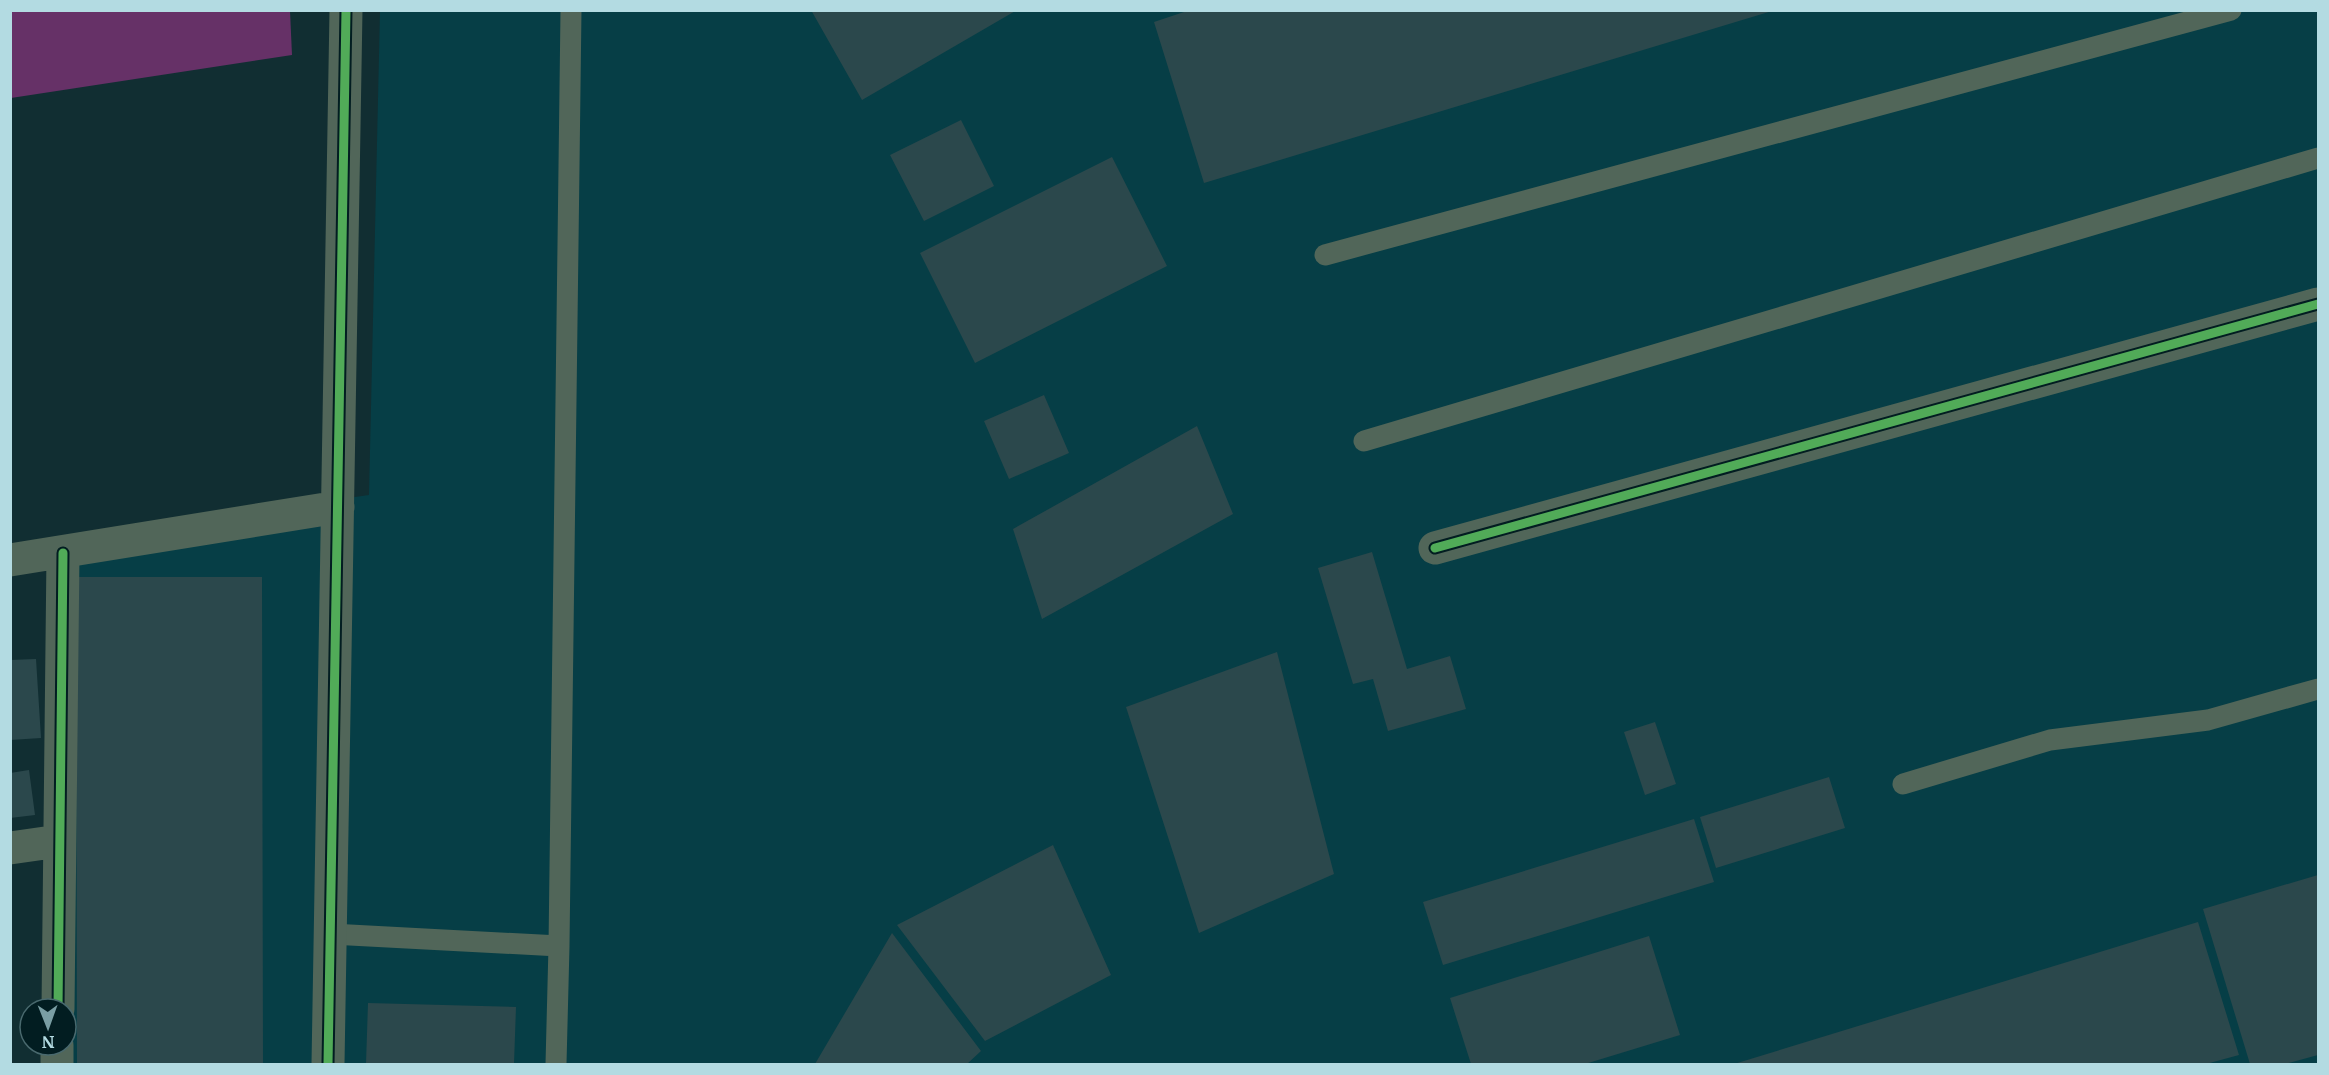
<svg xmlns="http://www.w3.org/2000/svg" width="2329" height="1075" viewBox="0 0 2329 1075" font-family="Merriweather,serif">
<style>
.built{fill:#063e46}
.green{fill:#663167}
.building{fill:#2b484c}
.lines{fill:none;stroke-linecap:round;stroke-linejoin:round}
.lane{stroke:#516659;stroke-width:21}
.street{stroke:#516659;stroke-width:33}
.cycleway-casing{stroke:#021d21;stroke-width:13}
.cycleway{stroke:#51ab58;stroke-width:9}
</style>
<rect width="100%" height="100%" fill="#112e32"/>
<!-- built -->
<path class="built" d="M380 11H2318V1064H59L66 1045V538L369 495Z"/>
<!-- green -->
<path class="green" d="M11 10 290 11 292 55 11 98Z"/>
<!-- building -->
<path class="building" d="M811 10H1017L862 100Z
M1190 10H1772V11L1204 183 1154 22Z
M961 120 994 186 924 221 890 155Z
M1112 157 1167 266 975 363 920 253Z
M1044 395 1069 453 1009 479 984 421Z
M1197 426 1233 514 1042 619 1013 529Z
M1372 552 1407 669 1450 656 1466 709 1388 731 1373 679 1353 684 1318 568Z
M76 577H262L263 1064H77Z
M1277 652 1334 874 1199 933 1126 707Z
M36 659 41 738 10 740V660Z
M1655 722 1676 784 1645 795 1624 732Z
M29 770 35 815 10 818V773Z
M1829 777 1845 828 1716 868 1700 817Z
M1694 819 1714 882 1443 965 1423 902Z
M1053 845 1111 975 985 1041 897 925Z
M2318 875V1055L2285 1064H2250L2203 909Z
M2198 922 2239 1055 2206 1064H1734Z
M892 933 981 1051 967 1064H815Z
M1649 936 1680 1035 1585 1064H1471L1450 998Z
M368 1003 516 1007 514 1064H366Z"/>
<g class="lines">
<!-- lane -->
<path class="lane" d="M1325 255 2231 10
M1364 441 2318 158
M1903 784 2050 740 2208 720 2318 689
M331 934 559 946 571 10
M556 1064 559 946"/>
<!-- street -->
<path class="street" d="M1435 548 2318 304
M10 560 338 507
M10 848 59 841
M58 1009 63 553
M57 1064V1045
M328 1064 346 10"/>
<defs>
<path id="cycleway" d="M1435 548 2318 304
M58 1009 63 553
M328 1064 346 10"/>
</defs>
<!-- cycleway casing -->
<use href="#cycleway" class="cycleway-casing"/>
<!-- cycleway -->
<use href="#cycleway" class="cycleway"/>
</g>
<!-- border -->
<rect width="2329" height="1075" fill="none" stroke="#b3dbe2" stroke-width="24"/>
<!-- north arrow -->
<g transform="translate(48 1027) rotate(179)"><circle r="28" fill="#021d21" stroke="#49696e" stroke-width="1.5"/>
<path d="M0-4.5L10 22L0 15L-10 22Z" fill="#7a9ea4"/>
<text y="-9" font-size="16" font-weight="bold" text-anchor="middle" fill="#b3dbe2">N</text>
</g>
</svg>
